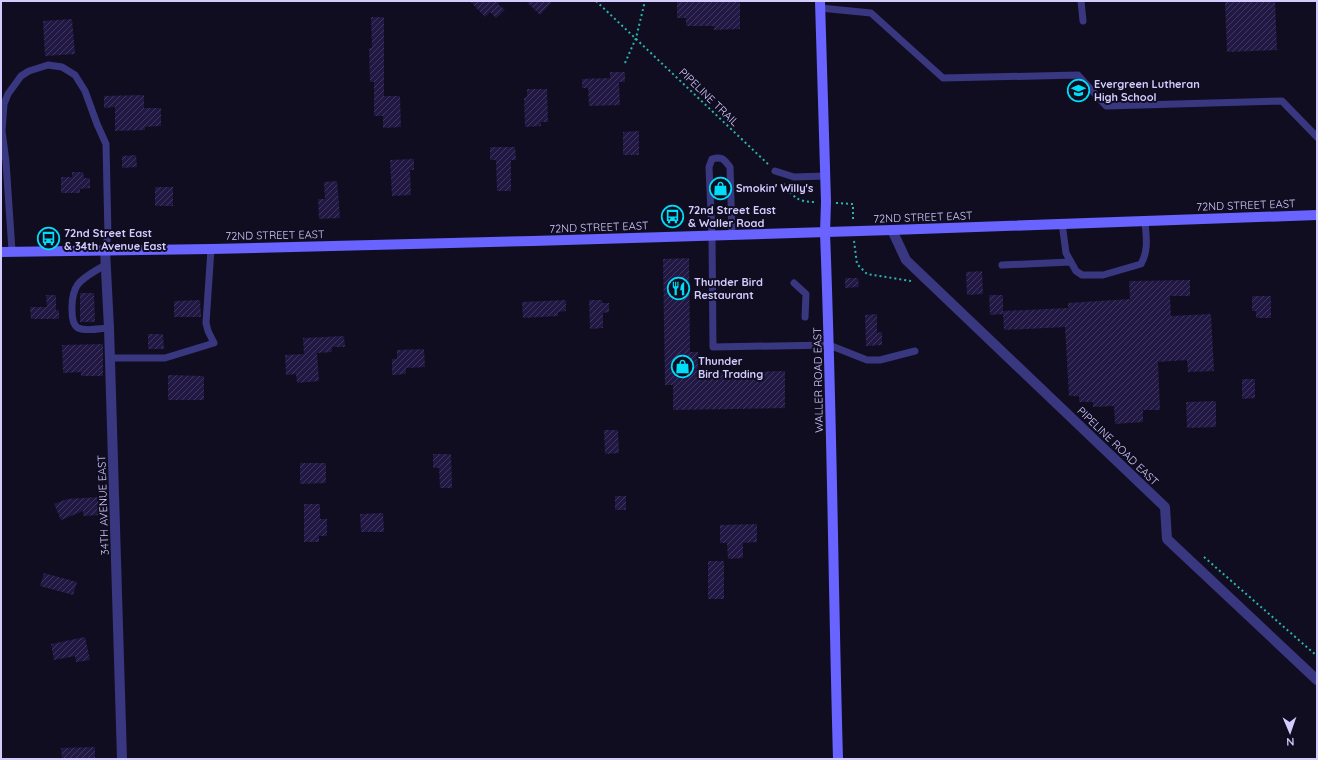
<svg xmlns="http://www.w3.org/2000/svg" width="1318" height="760" viewBox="0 0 1318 760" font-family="Quicksand,sans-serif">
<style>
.building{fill:url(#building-hatch)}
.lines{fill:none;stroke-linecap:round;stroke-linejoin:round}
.path{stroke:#2cb5ae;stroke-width:2;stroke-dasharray:2 3;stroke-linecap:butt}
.lane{stroke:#3a3781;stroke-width:7}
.street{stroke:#3a3781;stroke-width:10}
.secondary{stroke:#6964ff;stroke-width:10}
.labels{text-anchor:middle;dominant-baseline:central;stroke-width:4;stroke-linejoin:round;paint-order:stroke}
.poi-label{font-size:11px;font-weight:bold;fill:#d3cdff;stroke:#100d21;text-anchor:start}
.street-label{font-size:11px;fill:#d3cdff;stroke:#100d21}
</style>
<defs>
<pattern id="building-hatch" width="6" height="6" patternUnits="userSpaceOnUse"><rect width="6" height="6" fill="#211843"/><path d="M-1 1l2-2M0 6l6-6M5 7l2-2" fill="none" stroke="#40385f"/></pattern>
</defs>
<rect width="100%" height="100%" fill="#100d21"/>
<!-- building -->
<path class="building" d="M470 1H501L498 4 505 10 496 18 490 12 485 17Z
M526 1H553L540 15Z
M677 1H740V29L714 30V26H686V18H677Z
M1225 1H1275L1277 50 1227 52Z
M371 17H384V96H400L401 127 383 128V116H374V82H370L369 48H372Z
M72 19 75 54 45 56 43 21Z
M610 72H625V82H619L620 105 589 106 588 88H582V79L610 78Z
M527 89H547L548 122H541V126L525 127 524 98 527 97Z
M144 95V108H161V126L145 127V130L115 131V107L104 108V96Z
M639 131V155H623V132Z
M490 147H515L516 160H511V191H497L496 160H490Z
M136 155 137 167 122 168V156Z
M414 159V170H410L411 195 392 196 390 160Z
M72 172H83L84 178H90V188L80 189V193H61V177H72Z
M337 181 340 218 319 219 318 199H325L324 182Z
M155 187H173V206H155Z
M689 258 690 352H698V373L785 371V408L673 410V385H665L663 259Z
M982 271 983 294 967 295 966 272Z
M845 278H858L859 287 845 288Z
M1190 280V296H1170L1171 316 1211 314 1214 371 1188 372 1187 360 1158 362 1160 410H1143V422L1115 424 1114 406 1093 407V402H1079V396H1069L1065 327 1004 330 1003 314 990 315 989 295H1003V311L1068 308V303L1130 299 1129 281Z
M80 293H94L95 322H80Z
M46 295H56V310H59V319H31L30 307H47Z
M1252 296H1271V318H1256V311H1252Z
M200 300 201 317H174V301Z
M566 300V311L558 312V316L523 318 522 302Z
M589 300H602V303H609V312L603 313V328L590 329Z
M877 314V333L882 332V345L866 346 865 315Z
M148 334H163L164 349H148Z
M344 336 345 347H332V352L317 353 319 381 297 383 296 374 286 375 285 355 304 354 303 338Z
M103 344V376H81V372L63 373 62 345Z
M424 349 425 367 406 368V374L392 375V359H397V350Z
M168 375 204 376V400H168Z
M1242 379H1255V398L1242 399Z
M1216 401V427L1187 428 1186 402Z
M604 430H618L619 453 605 454Z
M433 454H451L452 488H440L439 468H433Z
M300 463H326V483L300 484Z
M615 496H626V510H615Z
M99 497 100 515 83 516V511L61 520 54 504 67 499Z
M304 504H320V519H327V536H319V542H304Z
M383 513 384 532H361L360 514Z
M757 524V542L743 543V558L728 559 727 543H720V525Z
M708 561H724V599H708Z
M44 573 77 582 73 595 40 586Z
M85 637 90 660 76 662 75 656 54 660 51 644Z
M95 747V759H62L61 748Z"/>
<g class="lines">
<!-- path -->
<path class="path" d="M596 1 769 165
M625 63 636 38 645 1
M784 184C794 198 798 202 816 202
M836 203 853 204V221
M854 241 857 264 867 274 911 281
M1204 557 1317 656"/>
<!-- lane -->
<path class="lane" d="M1081 1 1083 21
M820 8 871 13 943 78 1078 75 1106 106 1282 101 1317 137
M775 171 794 177 825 176
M1062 223 1066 253 1076 271 1082 275H1103L1141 264C1149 250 1146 236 1145 221
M732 235 730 167C724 159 722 156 712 159L709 167 712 235 713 347 829 345 867 360H880L915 351
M12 251 6 162 2 131 4 104 8 94 21 76 29 71 48 65 62 67 75 75 85 91 97 124 106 144 108 236 105 250
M105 265C82 279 71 282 72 311 72 317 73 325 78 328 87 332 101 328 109 328
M1002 265 1070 262
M794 283 806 294 805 317
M110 358H165L214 343 208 331 206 323 211 249"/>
<!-- street -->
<path class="street" d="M892 230 906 260 1165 507 1167 539 1317 680
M105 250 109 328 122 759"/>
<!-- secondary -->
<path class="secondary" d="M820 1 826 202 825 233C832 408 833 584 838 759
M1 252 211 249 533 241 892 230 1317 215"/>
</g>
<!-- icons -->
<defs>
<symbol id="school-ring" viewBox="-11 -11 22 22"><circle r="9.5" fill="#100d21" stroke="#00ddf8" stroke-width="1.5"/><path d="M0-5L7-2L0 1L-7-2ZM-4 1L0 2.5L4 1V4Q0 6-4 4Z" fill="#00ddf8"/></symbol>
<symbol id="shop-ring" viewBox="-11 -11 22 22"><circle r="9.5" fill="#100d21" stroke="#00ddf8" stroke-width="1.5"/><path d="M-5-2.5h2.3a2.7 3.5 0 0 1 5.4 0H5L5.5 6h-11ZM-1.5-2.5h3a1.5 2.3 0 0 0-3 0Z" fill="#00ddf8"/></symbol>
<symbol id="bus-ring" viewBox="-11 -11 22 22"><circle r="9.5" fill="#100d21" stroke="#00ddf8" stroke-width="1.5"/><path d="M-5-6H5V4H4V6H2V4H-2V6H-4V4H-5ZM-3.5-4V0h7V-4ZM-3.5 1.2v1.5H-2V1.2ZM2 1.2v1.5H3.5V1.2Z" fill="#00ddf8"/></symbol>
<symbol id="restaurant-ring" viewBox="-11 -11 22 22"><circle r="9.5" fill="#100d21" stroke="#00ddf8" stroke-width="1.5"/><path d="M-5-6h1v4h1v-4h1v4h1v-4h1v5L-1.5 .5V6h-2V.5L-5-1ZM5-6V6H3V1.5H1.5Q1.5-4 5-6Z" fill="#00ddf8"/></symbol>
</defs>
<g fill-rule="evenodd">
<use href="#school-ring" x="1066" y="78" width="25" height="25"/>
<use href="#shop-ring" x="708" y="176" width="25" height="25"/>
<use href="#bus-ring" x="660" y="204" width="25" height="25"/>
<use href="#bus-ring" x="36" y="226" width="25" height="25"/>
<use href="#restaurant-ring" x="666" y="276" width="25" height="25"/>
<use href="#shop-ring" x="670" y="354" width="25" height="25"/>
</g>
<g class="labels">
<!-- poi labels -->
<g class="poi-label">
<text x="1094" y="84">Evergreen Lutheran<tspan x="1094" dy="13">High School</tspan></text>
<text x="736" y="188">Smokin' Willy's</text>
<text x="688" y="210">72nd Street East<tspan x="688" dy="13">&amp; Waller Road</tspan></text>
<text x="64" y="233">72nd Street East<tspan x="64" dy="13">&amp; 34th Avenue East</tspan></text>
<text x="694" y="282">Thunder Bird<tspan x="694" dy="13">Restaurant</tspan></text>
<text x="698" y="361">Thunder<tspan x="698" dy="13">Bird Trading</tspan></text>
</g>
<!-- street labels -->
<g class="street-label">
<text transform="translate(709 97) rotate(44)">PIPELINE TRAIL</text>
<text transform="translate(1246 205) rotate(-2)">72ND STREET EAST</text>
<text transform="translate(923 217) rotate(-2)">72ND STREET EAST</text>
<text transform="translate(599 227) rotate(-2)">72ND STREET EAST</text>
<text transform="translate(275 235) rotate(-1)">72ND STREET EAST</text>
<text transform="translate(818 380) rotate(-91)">WALLER ROAD EAST</text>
<text transform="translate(1118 446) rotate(44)">PIPELINE ROAD EAST</text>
<text transform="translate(103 505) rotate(-92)">34TH AVENUE EAST</text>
</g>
</g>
<!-- border -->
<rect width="1318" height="760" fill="none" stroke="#d3cdff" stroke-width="4"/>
<!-- north arrow -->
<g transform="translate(1290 732) rotate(178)" stroke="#100d21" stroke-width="3" paint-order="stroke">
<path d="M0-3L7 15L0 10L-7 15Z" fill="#d3cdff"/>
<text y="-6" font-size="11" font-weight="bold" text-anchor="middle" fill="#d3cdff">N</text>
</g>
</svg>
